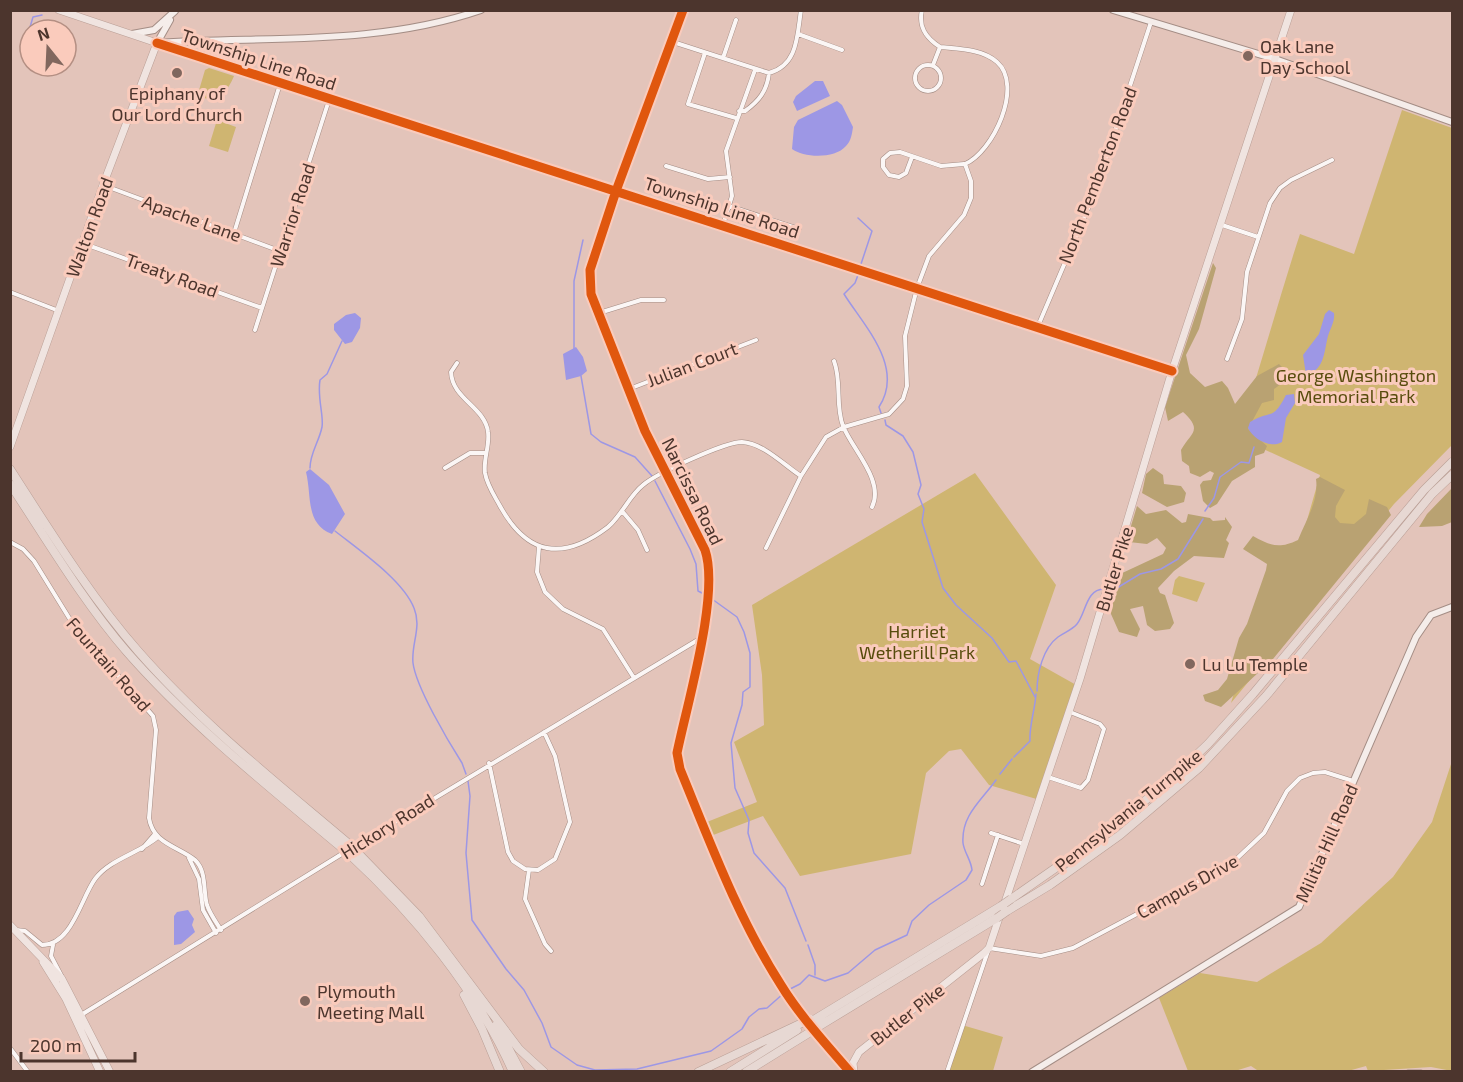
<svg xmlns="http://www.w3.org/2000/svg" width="1463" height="1082" viewBox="0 0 1463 1082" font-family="'Exo 2',sans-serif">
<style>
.green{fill:#cfb571}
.forest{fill:#b9a272}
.water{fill:#9d97e5}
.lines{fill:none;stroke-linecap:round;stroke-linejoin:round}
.stream{stroke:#9d97e5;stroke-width:1.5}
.street-casing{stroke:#a48d85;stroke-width:5}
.secondary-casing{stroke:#a48d85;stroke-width:8}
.primary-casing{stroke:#ba9f96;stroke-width:8}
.highway-casing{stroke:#ba9f96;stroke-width:9}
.street{stroke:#fbf6f5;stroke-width:4}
.secondary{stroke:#f5edea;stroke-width:6}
.primary{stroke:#f0e4e0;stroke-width:7}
.highway{stroke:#e7d8d3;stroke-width:8}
.highway-bridge-casing{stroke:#ba9f96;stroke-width:9;stroke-linecap:butt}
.highway-bridge{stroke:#e7d8d3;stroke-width:8}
.cycleway-casing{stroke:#facbbc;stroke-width:13}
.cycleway{stroke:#e0570e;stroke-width:9}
.poi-dot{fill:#81675e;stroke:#facbbc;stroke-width:2}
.labels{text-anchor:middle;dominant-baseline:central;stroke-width:6;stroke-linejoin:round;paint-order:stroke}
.poi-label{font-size:18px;fill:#4c352d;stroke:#facbbc;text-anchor:start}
.street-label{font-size:18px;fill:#4c352d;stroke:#facbbc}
.park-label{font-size:18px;fill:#574c0c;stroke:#facbbc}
</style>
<rect width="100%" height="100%" fill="#e3c4ba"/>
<!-- green -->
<path class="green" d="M209 68 234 76C227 94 216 102 197 97L205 70Z
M1402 110 1452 128V445L1394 504 1231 703 1276 554 1295 562 1320 475 1237 437C1260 370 1278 301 1300 234L1354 254Z
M217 120 236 127 228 152 209 146Z
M975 473 1056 585 1030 659 1078 686 1040 800 989 785 961 749 949 751 926 773 911 854 800 876 763 816 708 837 702 824 757 802 734 742 764 725 762 675 752 605Z
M1179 576 1205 583 1197 602 1172 594 1175 580Z
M1452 761V1071L1431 1067 1368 1071 1366 1066 1348 1071 1260 1072 1251 1066 1235 1071H1188L1159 998 1200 973 1257 982 1321 943 1393 877 1432 822Z
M962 1025 1003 1037 993 1071 946 1072Z"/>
<!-- forest -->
<path class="forest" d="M1213 263 1216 268 1199 329 1186 355 1190 373 1205 387 1222 381 1228 388 1235 404 1257 376 1279 364 1286 371 1284 382 1274 389V400L1262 403 1248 429 1267 446 1264 453 1255 456V467L1232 481 1217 504 1210 508 1203 501 1200 485 1203 481 1211 480 1214 473 1210 471 1200 477 1190 473 1189 466 1182 461 1181 450C1190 433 1204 431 1183 412L1168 421 1165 407Z
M1153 468 1163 475 1164 484 1181 486 1186 493 1184 502 1167 507 1142 493 1146 474Z
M1320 477 1345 490 1336 506 1335 517 1340 523 1354 524 1366 514 1369 499 1387 507 1391 515 1273 659 1221 707 1205 701 1203 695 1218 690 1227 679 1239 638 1247 624 1266 570 1267 564 1243 549 1253 536C1271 546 1279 549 1298 540 1306 520 1319 501 1316 479Z
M1452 488V522L1442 526 1419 527 1427 514Z
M1137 506 1146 514 1166 510 1182 523 1186 522 1188 514 1210 518 1213 521 1225 520V517L1232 527 1226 540 1229 543 1224 558 1194 556 1174 571 1158 588 1160 593 1165 595 1174 623 1170 629 1155 631 1147 625 1143 606 1130 609 1140 629 1137 637 1119 632 1107 605 1118 575 1163 554 1166 548 1157 538 1147 544 1129 542 1128 536Z"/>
<!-- water -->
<path class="water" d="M815 81H823L830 96 797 111 793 102 796 96Z
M837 101 842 105 853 127C852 134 851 141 846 146 835 159 804 158 792 149L794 127 798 120Z
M1329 310 1334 313C1335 321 1331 327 1328 336 1324 351 1325 370 1306 375L1303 355 1319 334 1325 314Z
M355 313 361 318 360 328 352 342 345 344 334 330V324L346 315Z
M576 347 583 357 587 371 581 376 566 380 563 354Z
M1294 394 1295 403 1286 418 1282 442C1271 449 1253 439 1248 428L1250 422C1272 409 1272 422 1286 395Z
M310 469 329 485 345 514 332 534C305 524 312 496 306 472Z
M188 910 194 919 192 925 195 932 181 944 174 945V916L177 912Z"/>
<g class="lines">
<!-- stream -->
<path class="stream" d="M28 34 33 17 42 15
M858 218 872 231 860 267
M858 275 855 283 844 294C864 326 905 367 879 407L881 413
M574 349V281L583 240
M581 376 591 434 601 442 635 457 652 476
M885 420 886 425 903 436 913 452 921 485 918 494 924 509 922 522 943 588 956 605 992 638 1009 662 1016 661 1035 697
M310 468C310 453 319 442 322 427 324 416 317 397 320 380L327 374 342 341
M655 481 690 549 696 564 698 591 706 595
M1205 511 1214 498 1220 477 1241 462 1249 463 1254 447
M335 531C359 550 403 580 414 608 422 627 411 644 413 663 416 687 448 741 462 763L466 774
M1112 591 1140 574 1161 569 1178 559 1203 519
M712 599 737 617 744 632 750 653V687L743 692 742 705 731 743 735 788 749 820 748 833 754 853 785 888 806 941
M1037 691C1037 673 1043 648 1058 637 1065 632 1072 630 1077 624 1086 613 1086 589 1104 589
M1014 757 1030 741C1029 726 1035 710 1036 694
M1000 774 1012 759
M468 781 470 796 466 853 472 920 506 969 524 990 542 1023 551 1047 577 1065 595 1070 637 1069 711 1051 742 1029 749 1017 759 1009 767 1008 784 993
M808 945 815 965V975
M788 990 800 984 809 975 825 981 848 973 875 950 907 935 912 921 929 905 966 880 972 870C971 860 964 852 963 843 961 815 982 800 996 780"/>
<defs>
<path id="street" d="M798 34 842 50
M673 42 769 73C798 65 797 36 801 10
M163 45 1171 371
M705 53 688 104 736 118
M723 58 736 20
M915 78a13 13 0 1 1 26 0a13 13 0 1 1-26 0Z
M933 65 940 47
M739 111H745C759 101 767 91 769 73
M912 157 906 173 899 177 889 175 883 167V159L890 153 900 152 941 166 964 164
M666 166 708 179 730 177
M103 185 280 251
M729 206 799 229
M723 225 732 196 726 151 755 70
M1222 225 1258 237
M234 233 280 84
M82 243 262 308
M10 292 59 311
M599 313 641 300H664
M1038 326 1095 192 1151 22
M255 330 329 100
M1227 359 1242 319 1247 272 1270 203 1280 188 1291 180 1332 160
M834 361C842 382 835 405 843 426 852 449 885 481 872 507
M457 363 451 372C452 399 485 407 488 432 490 446 483 459 485 473 487 485 494 495 500 506 527 555 562 562 608 527 622 515 629 496 643 485 657 473 725 442 742 442 763 443 784 465 801 476
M629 389 756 340
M445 468 470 453H485
M622 511 638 530 647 550
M10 542 23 549 34 561 71 621 153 716 156 730 149 818C153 844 178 846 195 860 207 871 203 892 207 905 210 914 216 922 221 930
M539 547 537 572 545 592 563 609 603 629 634 678
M766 548 801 476 826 437 844 427 889 414 903 399 907 386 905 336 917 288 929 256 964 215 971 198V181L965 164C993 152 1024 86 997 62 982 49 959 49 940 47 926 38 918 27 922 10
M489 763 508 852 513 861 525 869 538 870 555 859 570 822 555 756 544 732
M1048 777 1081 788 1088 780 1104 729 1100 724 1070 712
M991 833 1024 844
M352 848 701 638
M142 849 155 834
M189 858 199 879 203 910 216 933
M529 870 525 899 545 944 551 951
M982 884 998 835
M16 930 25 931 42 945C72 945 81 898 95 879 110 859 140 853 158 837
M53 945 51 956 63 979
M81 1015 345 852
M10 1048 28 1072
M947 1072 989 948 1041 956 1073 948 1231 864 1264 833 1287 791 1300 778 1313 773 1325 772 1353 781
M1408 1072H1421"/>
<path id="secondary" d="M683 10 616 191 590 270 591 294 645 431 705 550C720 594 687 704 677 753L680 769C710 842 738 918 781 985 800 1016 826 1044 850 1072
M1113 10 1275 59 1452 122
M132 34 154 30 175 11
M157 43C267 36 376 46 481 10
M157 43 170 20
M1032 1072 1299 907 1416 637 1431 615 1452 607"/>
<path id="primary" d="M10 447 103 185 157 43 59 10
M1004 905 1080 679 1172 371 1291 10
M10 925 62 979 110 1072
M43 962 66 999 100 1072
M854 1072 853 1063 859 1052 984 953 989 948 1000 915"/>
<path id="highway" d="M10 469C50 531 90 596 138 651 201 723 277 783 349 844
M10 484C47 540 83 601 127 652 191 725 268 786 342 848
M355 850 419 916 519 1049 544 1072
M349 854C414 914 477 990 513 1072
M1011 899 1100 837 1168 782 1208 744 1253 694 1424 490 1452 462
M1007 911 1050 885 1120 835 1199 768 1266 696 1432 494 1452 475
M464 995 482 1029 500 1072
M812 1021 1001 906
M496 1025 521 1072
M816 1028 997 918
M698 1072 804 1022
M730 1072 797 1030
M746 1072 812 1031"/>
</defs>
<!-- street casing -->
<use href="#street" class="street-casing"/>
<!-- secondary casing -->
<use href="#secondary" class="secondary-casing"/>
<!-- primary casing -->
<use href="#primary" class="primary-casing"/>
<!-- highway casing -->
<use href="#highway" class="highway-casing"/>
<!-- street -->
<use href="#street" class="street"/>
<!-- secondary -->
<use href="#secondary" class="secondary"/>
<!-- primary -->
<use href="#primary" class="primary"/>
<!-- highway -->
<use href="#highway" class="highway"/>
<defs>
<path id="highway-bridge" d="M349 844 355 850
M342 848 349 854
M1001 906 1011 899
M997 918 1007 911
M804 1022 810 1019
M812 1031 816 1028"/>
</defs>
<!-- highway-bridge casing -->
<use href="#highway-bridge" class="highway-bridge-casing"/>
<!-- highway-bridge -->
<use href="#highway-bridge" class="highway-bridge"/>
<defs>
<path id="cycleway" d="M683 10 616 191 590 270 591 294 645 431 705 550C720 594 687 704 677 753L680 769C710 842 738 918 781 985 800 1016 826 1044 850 1072
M157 43 1172 371"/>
</defs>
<!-- cycleway casing -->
<use href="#cycleway" class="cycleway-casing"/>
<!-- cycleway -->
<use href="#cycleway" class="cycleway"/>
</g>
<!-- markers -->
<g class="poi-dot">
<circle cx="1248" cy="56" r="6"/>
<circle cx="177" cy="73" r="6"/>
<circle cx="1190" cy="664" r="6"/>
<circle cx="305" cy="1001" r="6"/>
</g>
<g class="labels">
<!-- poi labels -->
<g class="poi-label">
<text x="1260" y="46">Oak Lane<tspan x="1260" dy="21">Day School</tspan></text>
<text x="177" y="93" text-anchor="middle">Epiphany of<tspan x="177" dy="21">Our Lord Church</tspan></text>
<text x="1202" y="664">Lu Lu Temple</text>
<text x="317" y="991">Plymouth<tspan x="317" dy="21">Meeting Mall</tspan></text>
</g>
<!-- street labels -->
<g class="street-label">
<text transform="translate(259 59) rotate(18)">Township Line Road</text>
<text transform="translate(1097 175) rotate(-69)">North Pemberton Road</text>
<text transform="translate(722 207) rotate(18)">Township Line Road</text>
<text transform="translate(292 215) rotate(-72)">Warrior Road</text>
<text transform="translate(192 218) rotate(20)">Apache Lane</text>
<text transform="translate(89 227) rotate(-70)">Walton Road</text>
<text transform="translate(172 275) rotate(20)">Treaty Road</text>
<text transform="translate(692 364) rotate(-21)">Julian Court</text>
<text transform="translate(693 491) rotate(64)">Narcissa Road</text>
<text transform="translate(1114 569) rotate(-73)">Butler Pike</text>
<text transform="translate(109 664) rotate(49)">Fountain Road</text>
<text transform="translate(1128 810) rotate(-39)">Pennsylvania Turnpike</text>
<text transform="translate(387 826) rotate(-32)">Hickory Road</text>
<text transform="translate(1326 843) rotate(-66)">Militia Hill Road</text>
<text transform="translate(1187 886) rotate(-29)">Campus Drive</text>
<text transform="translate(907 1014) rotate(-38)">Butler Pike</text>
</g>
<!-- park labels -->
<g class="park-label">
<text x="1356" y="375">George Washington<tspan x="1356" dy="21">Memorial Park</tspan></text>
<text x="917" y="631">Harriet<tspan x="917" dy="21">Wetherill Park</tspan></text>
</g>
</g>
<!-- border -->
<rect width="1463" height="1082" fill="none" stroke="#4c352d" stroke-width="24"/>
<!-- north arrow -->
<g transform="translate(48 48) rotate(342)"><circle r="28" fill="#facbbc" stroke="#b48f83" stroke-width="1.5"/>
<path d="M0-4.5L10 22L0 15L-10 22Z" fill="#81675e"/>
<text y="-9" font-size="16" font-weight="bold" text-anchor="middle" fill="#4c352d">N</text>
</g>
<!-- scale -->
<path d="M21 1052v9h114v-9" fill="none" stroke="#4c352d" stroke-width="3"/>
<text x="30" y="1052" font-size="18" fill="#4c352d" stroke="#facbbc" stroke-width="4.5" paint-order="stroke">200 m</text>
</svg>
